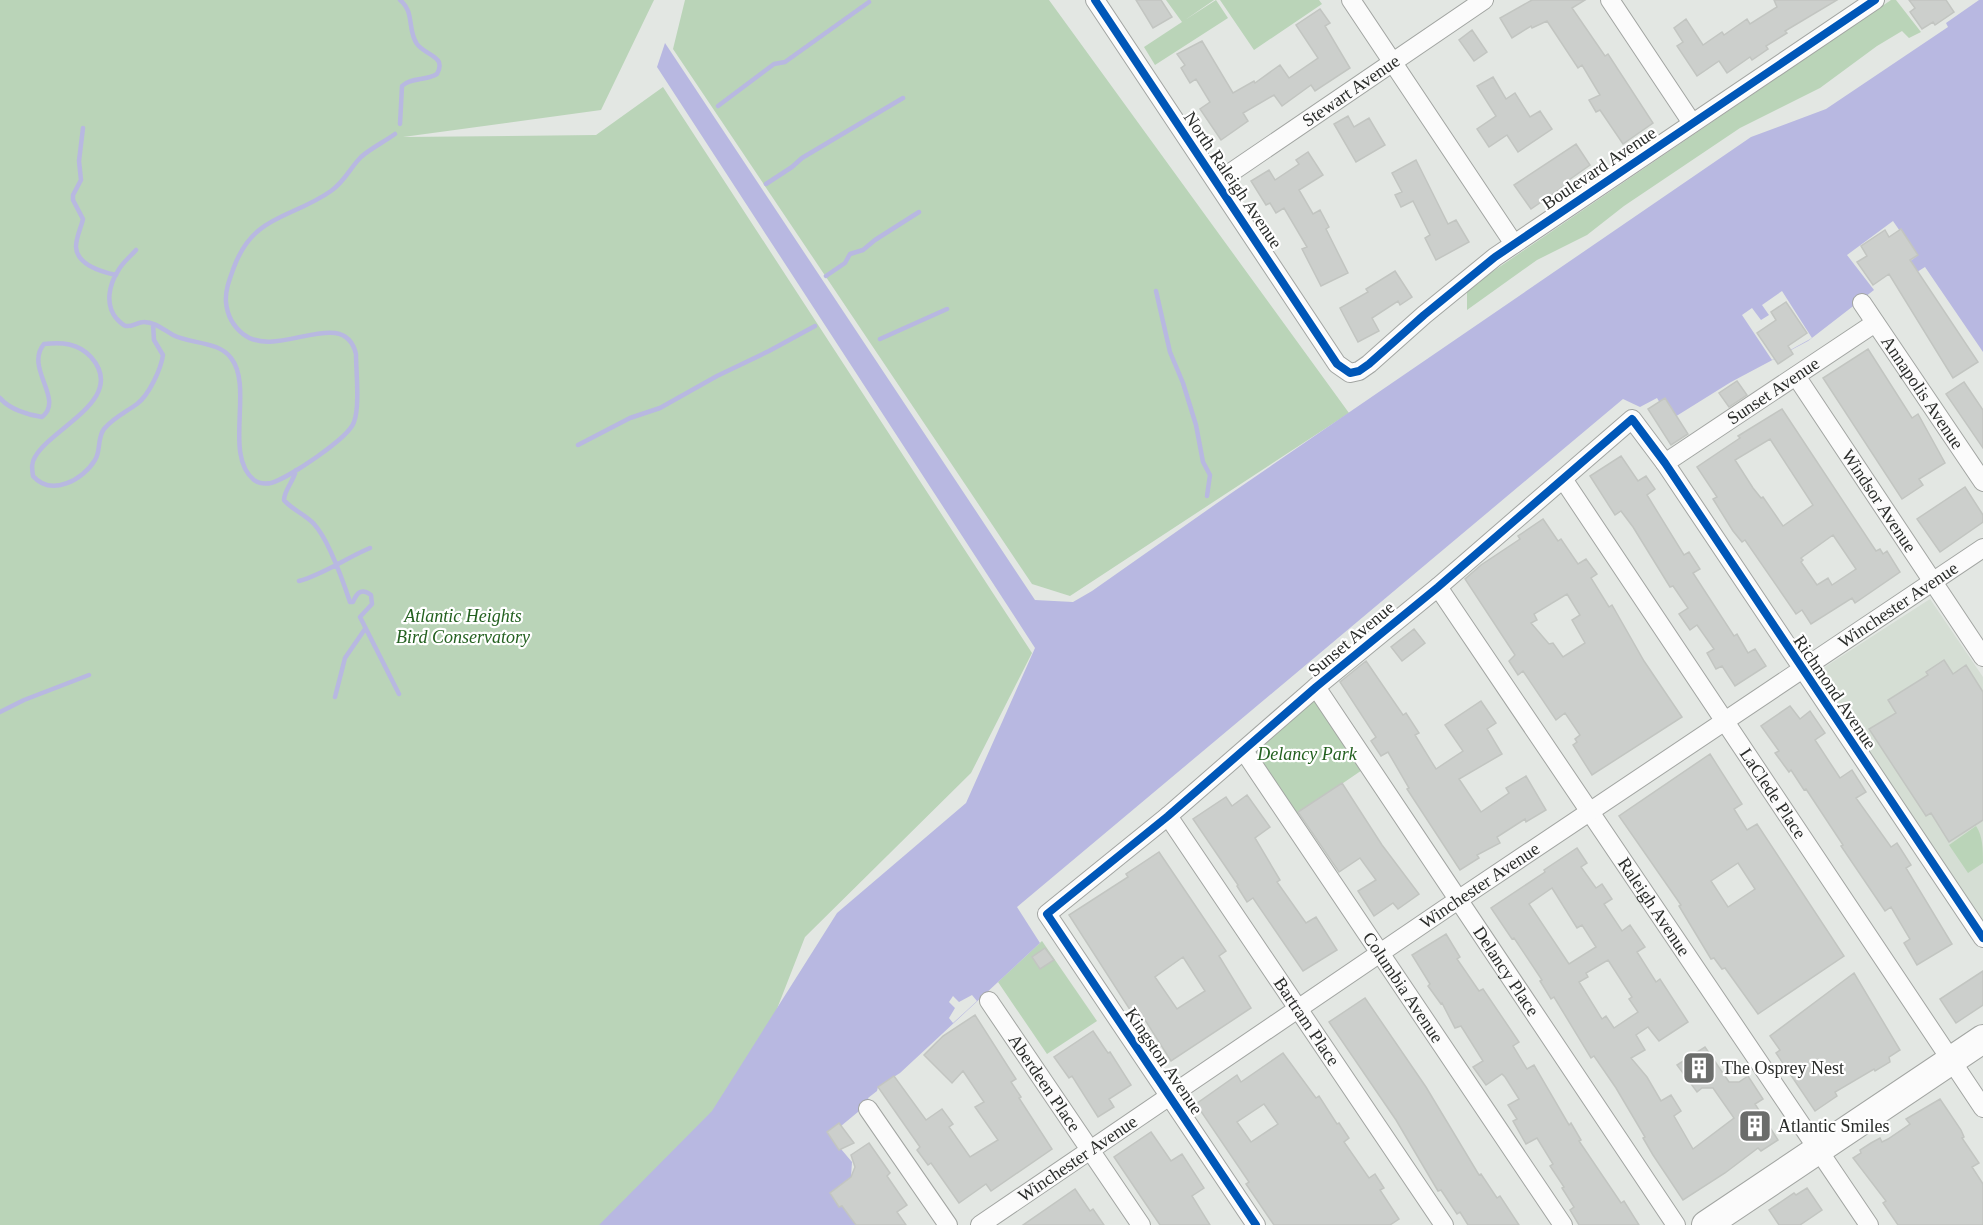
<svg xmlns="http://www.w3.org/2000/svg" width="1983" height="1225" viewBox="0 0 1983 1225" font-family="Georgia,serif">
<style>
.built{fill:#d5ded4}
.green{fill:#bad4b8}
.water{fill:#b8b8e1}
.pier{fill:#e3e7e3}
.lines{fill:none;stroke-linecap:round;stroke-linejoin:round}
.stream{stroke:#b8b8e1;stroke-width:4.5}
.building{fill:#cccfcc;stroke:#c2c5c1;stroke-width:1.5;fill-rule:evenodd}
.street-casing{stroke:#a2a5a2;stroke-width:20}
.primary-casing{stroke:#a2a5a2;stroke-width:30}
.street{stroke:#fbfbfb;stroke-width:18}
.primary{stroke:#fbfbfb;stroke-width:28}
.cycleway-casing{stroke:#fff;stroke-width:11}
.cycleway{stroke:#0057b8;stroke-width:8}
.labels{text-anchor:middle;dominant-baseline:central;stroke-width:4.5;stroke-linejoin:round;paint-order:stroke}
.street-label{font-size:18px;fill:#2a2c2a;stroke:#fff}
.park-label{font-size:18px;font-style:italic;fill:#246120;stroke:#fff}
.poi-label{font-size:18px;fill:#2a2c2a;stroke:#fff;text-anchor:start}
</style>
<rect width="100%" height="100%" fill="#e3e7e3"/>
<!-- built -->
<path class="built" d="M1930 599 1983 677V927L1811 676Z"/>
<!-- green -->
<path class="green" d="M0 0H654L601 110 403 137 596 135 663 87 1032 653 971 773 805 937 743 1096 640 1225H0Z
M685 0H1049L1349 413 1070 596 1032 584 673 49Z
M1166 0H1214L1185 20 1216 0 1228 18 1155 65 1144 47 1182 22Z
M1220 0H1319L1322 4 1254 50Z
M1891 0H1896L1921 32 1909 38 1902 31 1877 46 1820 88 1740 128 1624 206 1587 235 1537 260 1467 310V289Z
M1316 687 1368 766 1289 820 1244 751Z
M1976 826C1983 836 1983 850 1983 863L1968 873 1949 845Z
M1042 941 1097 1021 1047 1054 998 982Z"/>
<!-- water -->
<path class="water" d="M1979 0H1983V352L1925 267 1909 277V262L1917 256 1893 221 1847 255 1874 290 1808 341 1731 382 1670 420 1657 398 1640 407 1623 399 1017 907 1040 943 900 1073 878 1087 877 1091 868 1098 870 1102 841 1126 839 1124 827 1132 839 1150 841 1149 852 1162 851 1177 830 1193 839 1206H843L856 1225H599L712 1111 837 913 966 803 1035 648 657 67 665 43 1035 600 1073 602 1092 591 1230 494 1751 137 1826 109 1948 27 1946 23Z"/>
<!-- pier -->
<path class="pier" d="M1782 291 1812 338 1772 360 1742 315 1752 308 1761 320 1769 315 1762 305Z
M972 995 977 1001 953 1023 949 1018 955 1008 949 1002 953 996 959 1002Z"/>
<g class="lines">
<!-- stream -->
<path class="stream" d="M400 0C415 12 407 30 417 44 426 56 447 56 437 74 426 81 411 77 402 86L400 124
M718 106 774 64 785 62 869 2
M83 128 79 161 81 180 73 195V200L83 219C81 228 76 237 76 247 77 265 102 272 116 275
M766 184 792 167 802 158 903 98
M136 250C130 257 122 263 118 271 109 285 105 304 116 318 119 321 122 325 126 326 132 327 138 322 144 322 155 322 164 330 173 335 190 344 219 341 231 358 254 387 223 455 254 480 258 483 265 484 271 483 287 479 349 438 354 422 360 406 356 371 356 354 344 304 277 361 243 334 233 326 227 314 226 302 225 290 230 278 234 267 254 214 291 219 331 191 345 181 350 168 361 157 371 148 384 142 395 134
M826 276 845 263 850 254 863 250 875 240 919 212
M1156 291 1170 352 1183 383 1196 425 1203 462 1210 475 1207 496
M880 339 947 309
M0 398C9 409 28 415 42 417 65 399 24 368 44 344 62 342 78 343 91 357 128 399 52 427 35 457 31 463 32 469 33 476 51 497 83 480 95 460 101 451 97 438 104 429 113 418 126 412 137 404 149 395 161 369 163 355L154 340 153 324
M578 445 630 418 660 408 717 376 769 351 815 326
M296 470C294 481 284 490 284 500 292 510 305 514 314 524 329 540 343 581 350 602H353C357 592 362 588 371 595L372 604 360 617 399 694
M299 581C324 574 346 558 370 548
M335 697 345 658 365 629
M0 712 24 700 89 675"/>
</g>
<!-- building -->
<path class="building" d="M1136 0H1161L1172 17 1153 28Z
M1532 0H1585L1572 8 1605 56 1608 54 1653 123 1623 144 1600 110 1596 112 1589 100 1600 95 1582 65 1578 68 1547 21 1532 28 1531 26 1512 38 1500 18Z
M1774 0H1837L1785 31 1787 33 1766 46 1768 49 1752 60 1750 57 1727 73 1719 61 1697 76 1677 46 1683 42 1674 28 1686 19 1703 45 1722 32 1724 35 1747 19 1750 24 1777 7Z
M1909 0H1946L1954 12 1935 25 1933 22 1922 29 1910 12 1915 8Z
M1320 9 1330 23 1325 26 1350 68 1315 91 1311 85 1282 106 1274 95 1243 113 1248 121 1221 140 1200 109 1210 102 1196 79 1190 83 1181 68 1185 65 1177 54 1202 41 1233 93 1254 81 1255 83 1280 65 1289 78 1318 58 1296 25Z
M1472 30 1487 52 1474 61 1459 40Z
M1493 77 1506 99 1515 93 1530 117 1540 111 1552 129 1518 152 1507 135 1489 147 1477 129 1496 116 1477 86Z
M1348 116 1354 127 1369 118 1385 145 1356 162 1334 124Z
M1576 144 1590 165 1569 180 1570 182 1531 209 1514 185Z
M1308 152 1323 175 1299 190 1313 214 1320 210 1329 227 1326 229 1348 273 1321 286 1302 249 1307 247 1284 208 1276 213 1270 203 1266 205 1251 181 1269 170 1275 180 1299 164 1296 160Z
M1416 160 1448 224 1456 220 1469 242 1436 260 1425 238 1430 235 1413 201 1401 207 1395 195 1402 192 1392 173Z
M1901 229 1918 255 1910 260 1978 362 1953 378 1889 274 1873 285 1857 262 1867 256 1861 246 1885 230 1889 237Z
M1395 271 1412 297 1400 305 1398 301 1372 318 1379 331 1358 342 1340 308 1368 292 1366 289Z
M1786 302 1807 333 1788 346 1793 354 1778 364 1757 333 1776 320 1771 312Z
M1868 349 1912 418 1918 414 1945 463 1919 479 1923 485 1902 499 1823 378Z
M1737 381 1747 395 1729 407 1719 393Z
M1964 382 1983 410V448L1946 394Z
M1665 398 1688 434 1671 445 1648 409Z
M1782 409 1876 551 1880 549 1883 554 1887 551 1900 572 1855 603 1852 598 1811 624 1802 610 1796 614 1745 540 1742 542 1733 531 1713 499 1717 497 1697 467 1740 438 1738 436ZM1770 439 1813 505 1783 526 1763 497 1761 498 1753 488 1735 460ZM1833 535 1856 569 1832 585 1828 578 1817 585 1801 562 1803 560 1801 558Z
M1621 456 1638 481 1646 476 1655 489 1647 495 1684 555 1689 552 1700 569 1693 573 1734 636 1737 634 1748 653 1755 649 1766 666 1735 686 1722 666 1716 669 1707 653 1714 649 1697 625 1690 630 1679 614 1688 608 1673 586 1670 587 1633 527 1621 511 1615 515 1590 476Z
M1965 487 1983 515V522L1940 552 1917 519Z
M1543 519 1558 541 1561 539 1578 564 1586 559 1597 574 1591 578 1609 607 1612 605 1644 661 1682 717 1592 775 1573 745 1577 742 1575 739 1580 735 1565 713 1556 720 1523 671 1518 675 1509 661 1515 655 1465 579 1481 565 1520 539 1518 536ZM1567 594 1580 615 1572 620 1585 643 1563 657 1553 643 1549 644 1531 623 1537 620 1534 614Z
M1414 629 1425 643 1402 661 1391 647Z
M1944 660 1953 674 1966 665 1983 692V820L1949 842 1931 813 1926 816 1869 729 1896 713 1888 700 1928 675 1926 672Z
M1366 661 1403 715 1406 713 1419 733 1415 735 1436 769 1463 751 1445 725 1481 701 1496 723 1487 729 1502 754 1459 779 1481 812 1509 793 1506 788 1526 776 1546 810 1526 822 1525 819 1497 837 1500 843 1477 855 1479 858 1460 870 1407 789 1409 788 1388 752 1381 756 1371 741 1376 737 1340 682Z
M1790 706 1800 719 1810 711 1825 733 1815 740 1840 778 1852 770 1866 792 1856 798 1891 847 1897 843 1911 865 1906 868 1952 944 1917 965 1904 943 1910 939 1891 907 1885 911 1841 846 1843 845 1806 789 1804 790 1791 770 1789 772 1775 753 1779 751 1761 726Z
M1710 754 1742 804 1734 809 1747 830 1757 824 1844 956 1758 1014 1725 968 1722 969 1714 958 1711 959 1679 906 1681 905 1619 816ZM1738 863 1755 889 1728 907 1711 881Z
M1342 783 1382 845 1419 894 1398 909 1393 903 1374 916 1358 891 1376 880 1360 858 1339 872 1298 812Z
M1247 795 1270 827 1255 838 1280 880 1277 882 1306 923 1316 917 1337 950 1303 971 1253 898 1247 902 1237 886 1238 885 1193 819 1226 797 1232 806Z
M1577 848 1587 863 1581 867 1596 888 1602 884 1612 899 1604 904 1622 931 1630 925 1645 947 1637 952 1656 982 1660 979 1688 1022 1659 1041 1648 1027 1636 1035 1645 1050 1631 1058 1647 1077 1661 1101 1671 1095 1681 1111 1674 1116 1693 1149 1734 1118 1713 1088H1702L1697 1092 1677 1065 1705 1047 1729 1082H1739L1748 1076 1763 1099 1755 1104 1778 1140 1761 1151 1758 1148 1725 1173 1683 1200 1653 1155 1643 1138 1645 1137 1616 1088 1594 1056 1591 1058 1554 997 1551 999 1540 981 1542 980 1514 938 1512 939 1491 908 1545 872 1544 870ZM1552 888 1577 928 1582 925 1596 947 1569 964 1529 904ZM1608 960 1632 997 1629 999 1638 1012 1614 1028 1606 1016 1602 1019 1579 982 1588 977 1586 973Z
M1159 852 1226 951 1219 956 1251 1008 1171 1061 1140 1012 1134 1016 1069 915 1128 877 1126 874ZM1183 957 1205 991 1177 1009 1155 977Z
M1446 934 1460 957 1457 959 1479 991 1483 989 1519 1042 1513 1046 1527 1069 1534 1065 1569 1125 1571 1123 1581 1140 1579 1141 1621 1203 1624 1201 1639 1225H1579L1570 1210 1574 1207 1562 1188 1564 1187 1550 1166 1553 1164 1537 1138 1526 1144 1513 1121 1517 1119 1508 1105 1519 1099 1505 1077 1502 1074 1486 1085 1473 1067 1483 1061 1461 1026 1455 1028 1442 1003 1441 1004 1428 986 1430 984 1412 955Z
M1045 948 1054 960 1040 969 1032 957Z
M1983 971V1005L1956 1023 1940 999Z
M1854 973 1900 1050 1889 1057 1890 1062 1875 1071 1874 1069 1835 1092 1837 1096 1815 1111 1776 1053 1780 1050 1770 1036Z
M1365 998 1426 1087 1479 1175 1481 1174 1497 1198 1500 1196 1519 1225H1468L1460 1212 1457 1214 1441 1190 1438 1191 1396 1120 1329 1022Z
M975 1015 1016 1079 1011 1082 1021 1097 1019 1098 1052 1149 991 1191 986 1184 959 1203 931 1163 928 1165 917 1150 920 1147 878 1087 894 1076 926 1120 942 1109 953 1124 949 1127 970 1157 998 1140 975 1107 984 1102 963 1071 952 1083 924 1055 943 1036Z
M1093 1031 1108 1053 1110 1052 1131 1085 1109 1099 1114 1107 1098 1117 1072 1076 1069 1078 1054 1057Z
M1283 1053 1316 1098 1319 1096 1337 1124 1339 1123 1349 1138 1344 1142 1369 1178 1375 1174 1384 1188 1380 1190 1399 1219 1390 1225H1274L1246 1184 1249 1182 1196 1104 1237 1075 1241 1082ZM1264 1104 1278 1124 1251 1142 1237 1122Z
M1940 1099 1961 1130 1964 1137 1962 1138 1979 1163 1972 1167 1983 1184V1225H1898L1883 1203 1886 1201 1853 1158 1861 1153 1860 1150 1871 1143 1880 1138 1882 1142 1888 1139 1910 1124 1906 1119Z
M839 1123 854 1143 839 1150 827 1132Z
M1151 1132 1171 1161 1182 1154 1204 1188 1192 1196 1210 1225H1160L1114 1157Z
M869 1143 890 1173 887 1176 907 1205 897 1212 906 1225H856L842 1206 839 1207 830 1193 851 1177 855 1167 851 1155Z
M1807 1188 1822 1210 1800 1225H1779L1769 1210 1794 1193 1796 1195Z
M1075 1189 1090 1211 1093 1209 1104 1225H1023Z"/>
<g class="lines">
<defs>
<g id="street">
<path d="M1095 0 1337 364 1350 373 1359 371 1369 364 1424 315 1495 257 1875 0"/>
<path d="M1351 0 1514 244"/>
<path d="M1610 0 1692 123"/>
<path id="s1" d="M1217 182 1484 0"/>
<path id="s2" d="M1862 303 1983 482"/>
<path id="s3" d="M1796 376 1983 657"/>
<path id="s4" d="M1665 463 1875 323"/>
<path id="s5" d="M1563 479 1983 1108"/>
<path id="s6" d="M1438 587 1869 1225"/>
<path id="s7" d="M1316 687 1676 1225"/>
<path id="s8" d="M1244 751 1563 1225"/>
<path id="s9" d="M1168 816 1444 1225"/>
<path id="s10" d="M989 1001 1141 1225"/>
<path d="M868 1109 948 1225"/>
<path id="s11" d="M980 1225 1458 900 1983 548"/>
<path d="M1256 1225 1047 914 1168 816 1316 687 1438 587 1632 419 1665 463 1983 938"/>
</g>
<path id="primary" d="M1706 1225 1983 1039"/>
</defs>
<!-- street casing -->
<use href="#street" class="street-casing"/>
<!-- primary casing -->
<use href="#primary" class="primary-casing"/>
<!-- street -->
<use href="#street" class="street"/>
<!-- primary -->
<use href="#primary" class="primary"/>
<defs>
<path id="cycleway" d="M1095 0 1337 364 1350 373 1359 371 1369 364 1424 315 1495 257 1875 0
M1256 1225 1047 914 1168 816 1316 687 1438 587 1632 419 1665 463 1983 938"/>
</defs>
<!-- cycleway casing -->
<use href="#cycleway" class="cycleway-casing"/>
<!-- cycleway -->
<use href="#cycleway" class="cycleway"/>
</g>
<!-- icons -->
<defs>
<symbol id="building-square" viewBox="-11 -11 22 22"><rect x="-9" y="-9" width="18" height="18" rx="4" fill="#6b6d6b" stroke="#fff"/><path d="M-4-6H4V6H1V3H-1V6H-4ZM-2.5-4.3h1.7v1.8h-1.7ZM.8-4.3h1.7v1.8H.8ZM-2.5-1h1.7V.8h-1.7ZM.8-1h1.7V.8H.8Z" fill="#fff"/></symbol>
</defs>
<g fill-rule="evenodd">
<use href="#building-square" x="1680" y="1049" width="38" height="38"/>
<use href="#building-square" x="1736" y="1107" width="38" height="38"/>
</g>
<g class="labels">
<!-- street labels -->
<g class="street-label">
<text stroke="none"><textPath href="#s1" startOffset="162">Stewart Avenue</textPath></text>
<text transform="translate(1599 168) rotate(-34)">Boulevard Avenue</text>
<text transform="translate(1233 180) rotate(56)">North Raleigh Avenue</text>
<text stroke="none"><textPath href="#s4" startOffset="130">Sunset Avenue</textPath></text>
<text stroke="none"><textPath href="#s2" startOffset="108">Annapolis Avenue</textPath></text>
<text stroke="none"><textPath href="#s3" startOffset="150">Windsor Avenue</textPath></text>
<text stroke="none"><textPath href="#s11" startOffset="1108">Winchester Avenue</textPath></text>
<text transform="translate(1351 639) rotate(-40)">Sunset Avenue</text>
<text transform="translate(1835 692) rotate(56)">Richmond Avenue</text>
<text stroke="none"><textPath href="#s5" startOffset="378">LaClede Place</textPath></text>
<text stroke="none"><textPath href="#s11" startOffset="604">Winchester Avenue</textPath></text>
<text stroke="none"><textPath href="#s6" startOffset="386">Raleigh Avenue</textPath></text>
<text stroke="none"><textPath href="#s7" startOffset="342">Delancy Place</textPath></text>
<text stroke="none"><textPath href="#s8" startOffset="285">Columbia Avenue</textPath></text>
<text stroke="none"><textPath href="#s9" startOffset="248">Bartram Place</textPath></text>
<text transform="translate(1164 1061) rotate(56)">Kingston Avenue</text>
<text stroke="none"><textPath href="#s10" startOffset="99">Aberdeen Place</textPath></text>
<text stroke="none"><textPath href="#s11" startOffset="118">Winchester Avenue</textPath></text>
</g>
<!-- park labels -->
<g class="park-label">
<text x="463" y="616">Atlantic Heights<tspan x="463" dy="21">Bird Conservatory</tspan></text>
<text x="1307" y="754">Delancy Park</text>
</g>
<!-- poi labels -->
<g class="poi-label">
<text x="1722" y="1068">The Osprey Nest</text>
<text x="1778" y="1126">Atlantic Smiles</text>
</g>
</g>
</svg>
